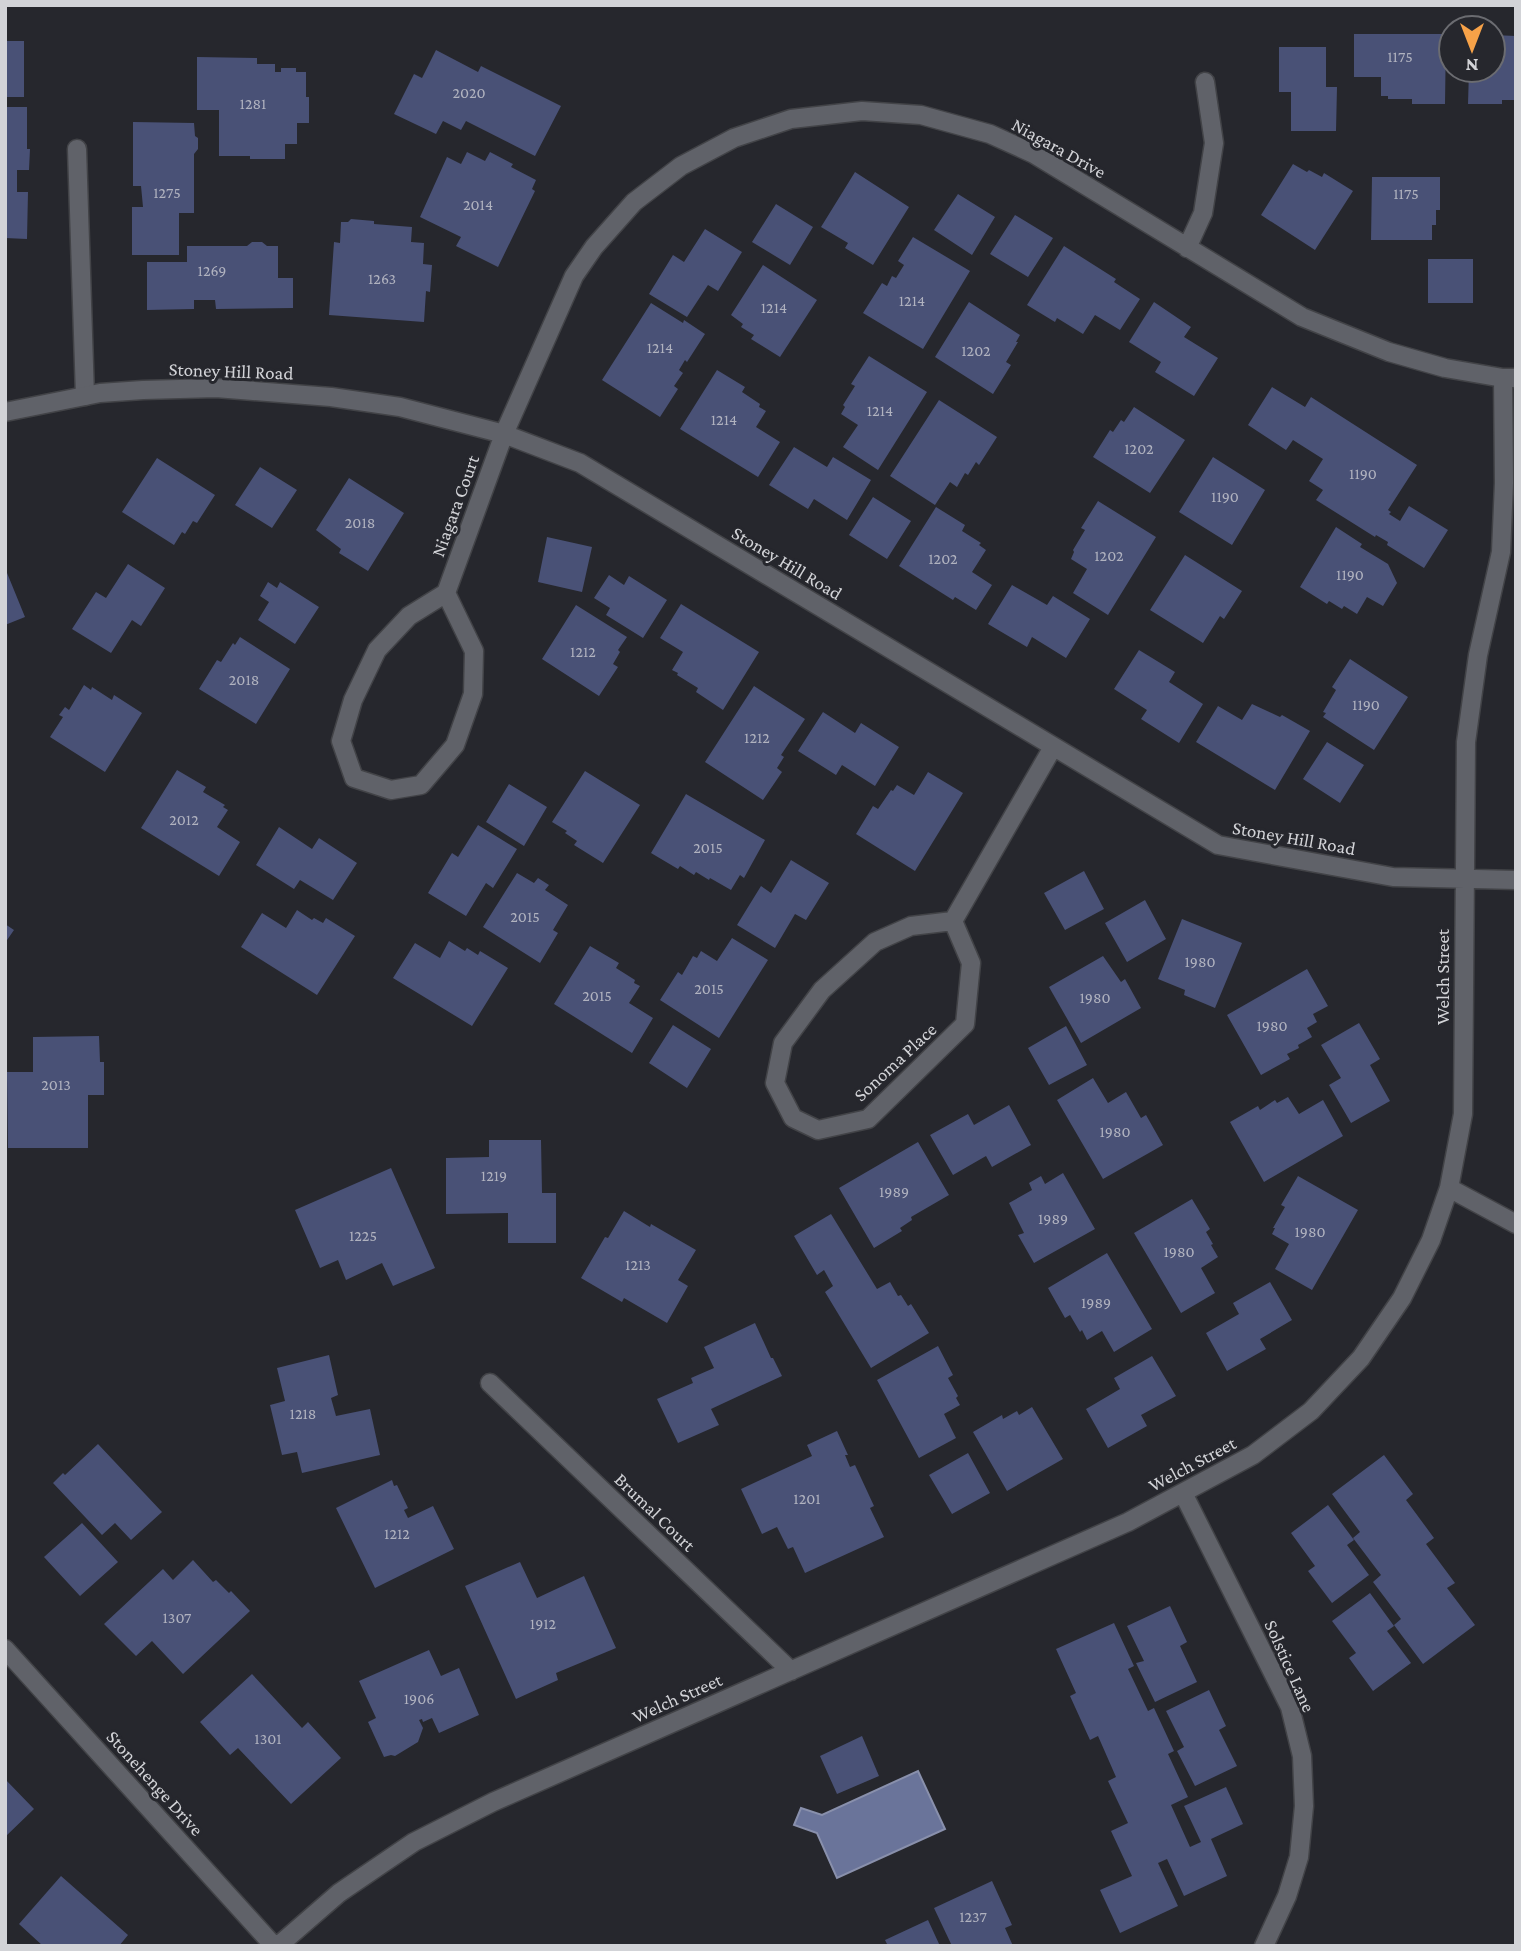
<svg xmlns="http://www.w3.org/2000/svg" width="1521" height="1951" viewBox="0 0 1521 1951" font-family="'Crimson Pro',serif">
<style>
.water{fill:#6a749a;stroke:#8990ac;stroke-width:2}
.building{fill:#495176}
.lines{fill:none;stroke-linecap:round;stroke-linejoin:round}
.lane-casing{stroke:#424347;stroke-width:21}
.street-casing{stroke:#424347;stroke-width:21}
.lane{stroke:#606269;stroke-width:18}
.street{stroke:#606269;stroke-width:18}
.labels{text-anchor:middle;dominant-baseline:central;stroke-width:6;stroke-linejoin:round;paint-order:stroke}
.number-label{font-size:16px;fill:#b0b2bf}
.street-label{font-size:19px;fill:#d2d3d7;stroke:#26272d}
</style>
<rect width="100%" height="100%" fill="#26272d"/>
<!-- water -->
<path class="water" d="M918 1771 945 1829 837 1878 817 1833 794 1825 801 1808 822 1815Z"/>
<!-- building -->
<path class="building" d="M1354 34H1446L1445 104H1412V99H1388V96H1381V77H1354Z
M1493 35 1516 36V96H1514V100H1502V104H1468L1469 70H1493Z
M5 41H24V97H5Z
M1279 47H1326V87H1337L1336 131H1291V92H1279Z
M436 50 478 72 481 66 561 106 535 156 466 121 461 130 443 121 436 134 394 114 414 74 422 78Z
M197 57 257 58V64H275V72H281V68H296V72H306V97H309V123H297V144H285V159H250V156H219V110H197Z
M5 107H27V149H30L29 170H17V192H28L27 239 5 238Z
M133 122 194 123 195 136 198 138V149L194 154V213H179V255H132V207H143L141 186H133Z
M467 152 485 161 490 152 513 164 511 167 536 180 532 189 535 191 498 267 456 246 461 237 420 217 447 157 461 164Z
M1293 164 1307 172 1309 170 1322 177 1324 173 1353 191 1315 250 1261 215Z
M855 172 909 207 873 265 845 248 848 243 821 227Z
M1372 177H1440V210H1436V225H1432V240H1371Z
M958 194 995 217 972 255 934 230Z
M776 204 813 227 790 265 752 242Z
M1015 215 1053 238 1028 277 990 254Z
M351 219 374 221V224L412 227 411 242 424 243 423 264 432 265 430 292 426 291 424 322 329 315 334 242 340 243 341 222H348Z
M705 229 742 252 718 291 708 285 687 317 649 294 673 255 684 262Z
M913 237 970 271 923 349 863 313 882 283 887 286 892 276 896 278 904 265 898 261Z
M252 242H262L267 246H278V278H293V308L216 309 215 300H194V309L147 310V262H187V246H247Z
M1064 246 1116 279 1114 282 1140 299 1120 330 1095 315 1083 334 1057 318 1055 322 1027 305Z
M1428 259H1473V303H1428Z
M763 265 817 300 780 357 751 339 754 335 741 327 743 324 731 315Z
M969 302 1020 335 1016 342H1018L1006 362 1011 365 993 394 935 357Z
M1154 302 1191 327 1184 337 1218 358 1194 396 1155 372 1161 362 1129 342Z
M651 303 683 323 684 320 705 334 687 362 685 360 679 370 683 373 674 386 678 389 660 417 602 380Z
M869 356 927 392 878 470 843 447 858 425 841 414 845 407 843 405 855 386 851 384Z
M717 370 745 387 742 392 760 404 759 407 766 411 756 427 780 442 758 477 680 429Z
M1272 387 1305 407 1311 397 1417 465 1388 510 1391 512 1389 514 1400 521 1409 506 1448 530 1424 568 1387 545 1388 542 1376 535 1375 537 1316 500 1323 490 1309 481 1323 459 1293 440 1286 450 1248 425Z
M939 400 997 437 979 465 976 462 968 475 965 473 957 487 950 482 935 505 890 476Z
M1134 407 1185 440 1150 493 1093 457 1110 430 1113 432 1121 420 1124 422Z
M794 447 827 467 833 457 871 480 847 520 814 499 808 509 769 485Z
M1213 457 1265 490 1232 545 1179 512Z
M157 458 215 495 197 523 193 521 185 534 182 532 174 545 122 512Z
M260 467 297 490 272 528 235 505Z
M349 478 404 513 368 571 339 553 341 549 316 530Z
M873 497 911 521 887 559 849 535Z
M1098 501 1156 537 1108 615 1073 593 1087 569 1071 559 1074 552 1073 550 1085 530 1081 528Z
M936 507 965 525 962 531 981 543 979 545 986 550 972 572 992 585 976 610 955 597 953 600 899 566Z
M1336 527 1362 544 1360 547 1388 564 1397 583 1383 606 1367 597 1357 614 1344 606 1342 609 1329 601 1327 604 1300 587Z
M547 537 592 547 582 592 538 582Z
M1185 555 1242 591 1224 619 1220 616 1203 643 1150 610Z
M128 564 165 588 141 626 132 620 111 653 72 629 96 592 106 598Z
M5 568 25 617 5 625Z
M609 575 624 585 629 576 667 600 643 638 606 615 610 608 594 598Z
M268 582 277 588 280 582 319 607 295 644 258 620 269 602 260 596Z
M1012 585 1047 605 1053 596 1090 619 1066 658 1032 637 1027 647 988 624Z
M681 604 759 652 723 710 696 692 698 688 677 675 678 673 672 670 683 652 660 638Z
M576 605 627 637 618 650 620 652 613 664 618 667 599 696 542 659Z
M240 637 290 669 256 724 199 689 217 660 221 662 233 643 235 645Z
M1139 650 1175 672 1169 682 1203 704 1179 743 1141 719 1147 710 1114 689Z
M1350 659 1408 697 1374 750 1323 717 1326 713 1323 712 1336 690 1332 687Z
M84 685 91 690 92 687 112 700 114 695 142 713 105 772 50 737 63 717 59 715 65 707 69 710Z
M754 686 805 719 781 755 784 757 777 768 782 772 763 800 705 762Z
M1252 704 1280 717 1282 715 1310 731 1275 790 1196 742 1218 706 1242 720Z
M823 712 855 733 861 723 899 747 875 786 842 765 836 775 798 751Z
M1327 742 1364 765 1340 803 1303 779Z
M177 770 206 787 203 792 225 805 223 807 228 810 217 827 240 842 219 876 141 828Z
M585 771 640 805 603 863 574 845 577 841 565 833 567 831 552 822Z
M928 772 963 793 915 871 856 834 873 806 878 809 891 790 893 791 897 785 914 795Z
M509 784 547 807 524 846 486 822Z
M686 794 765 840 744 878 740 875 731 890 710 878 709 880 696 872 694 875 680 866 678 869 651 853Z
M478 825 517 849 493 888 486 883 466 916 428 893 452 853 458 857Z
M279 827 312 849 319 838 357 863 333 900 300 880 294 889 256 865Z
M791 860 829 883 806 920 795 914 775 948 737 925 761 886 771 893Z
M1084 871 1104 909 1065 930 1044 893Z
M517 873 534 883 538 878 549 885 545 890 568 905 553 930 558 933 540 963 483 927Z
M1145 900 1166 939 1127 962 1105 923Z
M297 910 312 920 314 918 323 923 326 918 355 936 317 995 241 947 262 913 286 928Z
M1182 919 1242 943 1215 1008 1184 995 1185 990 1158 979Z
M5 924 14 930 5 943Z
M732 938 768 960 719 1038 660 1000 678 972 682 975 693 956 697 958 701 951 717 961Z
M449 941 465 951 467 948 478 955 480 951 508 968 472 1026 393 978 415 943 440 958Z
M590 946 619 963 616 968 635 980 634 983 640 986 629 1003 653 1018 632 1053 554 1004Z
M1103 956 1121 982 1125 979 1141 1008 1081 1043 1049 987Z
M1307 969 1328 1006 1313 1014 1317 1022 1307 1028 1312 1037 1298 1045 1299 1048 1287 1054 1290 1059 1261 1075 1227 1015Z
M1359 1023 1380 1059 1370 1065 1390 1101 1351 1123 1329 1085 1341 1078 1321 1045Z
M673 1025 711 1049 687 1088 649 1063Z
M1066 1026 1087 1065 1049 1085 1028 1048Z
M99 1036 100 1062H104V1095H88V1148H8L7 1072H33V1037Z
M1093 1078 1108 1103 1126 1092 1141 1118 1146 1115 1163 1145 1103 1179 1057 1100Z
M1288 1097 1299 1114 1323 1100 1343 1136 1264 1182 1230 1122 1258 1106 1260 1110 1275 1100 1277 1103Z
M1009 1105 1031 1145 992 1167 986 1156 953 1175 930 1135 968 1114 974 1125Z
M489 1140H541L542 1193H556V1243H508V1213L446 1214V1158L489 1157Z
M918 1142 949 1195 911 1217 912 1220 900 1228 902 1231 874 1248 839 1188Z
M391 1168 435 1268 393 1286 382 1263 346 1280 338 1260 320 1268 295 1210Z
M1063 1173 1095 1229 1034 1263 1018 1235 1024 1233 1009 1203 1032 1190 1029 1183 1041 1176 1045 1184Z
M1298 1176 1358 1210 1312 1290 1275 1269 1289 1244 1272 1234 1275 1228H1273L1285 1207 1281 1205Z
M1192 1199 1210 1229 1206 1232 1213 1244 1211 1245 1218 1257 1201 1268 1215 1293 1181 1313 1134 1233Z
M624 1211 650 1227 651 1224 696 1250 678 1280 688 1286 667 1323 624 1298 622 1302 581 1278 605 1237 608 1238Z
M831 1214 877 1289 890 1282 898 1296 901 1295 908 1306 911 1304 929 1333 871 1368 825 1292 833 1286 824 1270 817 1275 794 1236Z
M1107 1253 1152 1329 1114 1352 1102 1331 1087 1340 1082 1330 1080 1332 1070 1315 1065 1318 1048 1288Z
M1270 1282 1292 1320 1260 1339 1266 1349 1227 1371 1206 1333 1239 1314 1233 1303Z
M755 1323 771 1358H773L782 1376 711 1409 719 1425 678 1443 657 1399 693 1383 691 1378 714 1368 704 1347Z
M938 1346 953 1375 948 1378 958 1396 956 1398 960 1405 944 1414 956 1438 919 1458 877 1380Z
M329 1355 338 1395 331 1398 336 1416 370 1409 380 1455 302 1473 297 1452 282 1455 270 1405 285 1401 277 1368Z
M1152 1356 1176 1396 1141 1415 1147 1426 1108 1448 1086 1409 1120 1389 1114 1378Z
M1032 1407 1063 1459 1007 1491 973 1432 1002 1415 1003 1419 1017 1411 1019 1415Z
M837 1431 848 1455H845L850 1467 855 1465 874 1506 870 1508 884 1537 805 1573 793 1547 788 1549 777 1527 762 1534 741 1489 812 1456 807 1445Z
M98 1444 162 1512 131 1540 115 1523 102 1535 53 1483 63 1473 65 1475Z
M968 1453 990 1493 952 1514 929 1475Z
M1384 1455 1413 1494 1406 1500 1434 1538 1426 1544 1455 1583 1447 1588 1475 1625 1423 1664 1394 1625 1401 1619 1373 1582 1381 1575 1353 1538 1360 1532 1332 1494Z
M392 1480 394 1486 397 1485 408 1508 404 1510 408 1518 433 1506 454 1549 375 1588 336 1508Z
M1328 1505 1354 1540 1347 1545 1369 1575 1332 1603 1308 1571 1315 1566 1291 1533Z
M82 1523 118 1562 80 1596 44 1557Z
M193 1560 213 1582 216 1580 229 1593 231 1591 250 1611 183 1674 152 1641 136 1656 104 1624 163 1569 173 1580Z
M520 1562 537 1598 584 1576 616 1648 556 1673 558 1680 516 1699 465 1586Z
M1370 1593 1394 1626 1387 1631 1411 1663 1373 1691 1349 1658 1356 1653 1332 1621Z
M1170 1606 1187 1642 1180 1646 1197 1682 1155 1702 1136 1663 1144 1661 1127 1626Z
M1114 1623 1134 1666 1128 1669 1148 1711 1154 1708 1174 1751 1168 1754 1188 1797 1171 1805 1190 1847 1201 1842 1184 1806 1226 1787 1243 1824 1211 1839 1227 1876 1184 1896 1167 1859 1158 1863 1178 1906 1120 1933 1100 1890 1132 1876 1111 1831 1128 1823 1108 1781 1116 1777 1098 1736 1090 1740 1070 1696 1076 1693 1056 1649Z
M429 1650 441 1676 459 1668 479 1715 439 1733 432 1718 423 1722 422 1719 419 1720 423 1728 418 1742 395 1756 391 1755 384 1757 368 1722 376 1718 359 1681Z
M252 1674 302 1728 308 1722 341 1758 291 1804 238 1748 230 1755 200 1722Z
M1209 1690 1226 1726 1219 1730 1237 1766 1195 1786 1177 1751 1184 1747 1166 1711Z
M862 1736 879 1776 837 1794 820 1756Z
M5 1779 34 1809 5 1837Z
M61 1876 128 1935 119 1946H43L19 1924Z
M992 1881 1012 1925 1005 1928 1013 1946H952L934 1908Z
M928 1920 940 1946H888L885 1940Z"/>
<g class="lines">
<defs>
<path id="lane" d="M77 149 85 396"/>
<path id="street" d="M1187 248 1203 213 1214 143 1205 82
M5 412 100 393 143 390 216 388 331 397 400 407 504 434 580 463 1218 845 1393 877 1516 880
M446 593 474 651 473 694 455 745 421 785 391 790 354 778 341 741 353 700 377 650 409 616 446 593 504 434 574 276 594 247 634 202 681 166 734 138 791 119 862 111 921 115 990 134 1034 154 1302 317 1389 352 1445 368 1503 378H1516
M953 921 971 963 965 1024 868 1119 818 1130 793 1118 775 1083 783 1043 822 990 875 942 911 926 953 921 1053 747
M1449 1188 1516 1224
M490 1383 791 1671
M1183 1493 1290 1707 1302 1756 1304 1806 1299 1857 1287 1896 1264 1946
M5 1649 274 1946
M278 1946 339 1893 414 1842 493 1802 1128 1522 1253 1455 1311 1411 1361 1358 1402 1298 1431 1240 1449 1188 1463 1114 1466 742 1478 655 1501 552 1504 483 1503 378"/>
</defs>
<!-- lane casing -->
<use href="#lane" class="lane-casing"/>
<!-- street casing -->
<use href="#street" class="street-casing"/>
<!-- lane -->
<use href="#lane" class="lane"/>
<!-- street -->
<use href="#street" class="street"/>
</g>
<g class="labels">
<!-- number labels -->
<g class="number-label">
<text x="1400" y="56">1175</text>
<text x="469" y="92">2020</text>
<text x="253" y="103">1281</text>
<text x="167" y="192">1275</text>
<text x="1406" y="193">1175</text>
<text x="478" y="204">2014</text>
<text x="212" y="270">1269</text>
<text x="382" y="278">1263</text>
<text x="912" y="300">1214</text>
<text x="774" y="307">1214</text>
<text x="660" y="347">1214</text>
<text x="976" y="350">1202</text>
<text x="880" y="410">1214</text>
<text x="724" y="419">1214</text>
<text x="1139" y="448">1202</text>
<text x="1363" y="473">1190</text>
<text x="1225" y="496">1190</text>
<text x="360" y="522">2018</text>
<text x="1109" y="555">1202</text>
<text x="943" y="558">1202</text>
<text x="1350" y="574">1190</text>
<text x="583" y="651">1212</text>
<text x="244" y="679">2018</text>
<text x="1366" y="704">1190</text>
<text x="757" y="737">1212</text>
<text x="184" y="819">2012</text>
<text x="708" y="847">2015</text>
<text x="525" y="916">2015</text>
<text x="1200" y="961">1980</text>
<text x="709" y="988">2015</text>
<text x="597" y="995">2015</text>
<text x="1095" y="997">1980</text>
<text x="1272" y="1025">1980</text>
<text x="56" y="1084">2013</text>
<text x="1115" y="1131">1980</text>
<text x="494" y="1175">1219</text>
<text x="894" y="1191">1989</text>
<text x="1053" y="1218">1989</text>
<text x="1310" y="1231">1980</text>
<text x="363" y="1235">1225</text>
<text x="1179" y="1251">1980</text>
<text x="638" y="1264">1213</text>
<text x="1096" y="1302">1989</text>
<text x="303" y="1413">1218</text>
<text x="807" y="1498">1201</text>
<text x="397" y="1533">1212</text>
<text x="177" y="1617">1307</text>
<text x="543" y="1623">1912</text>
<text x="419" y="1698">1906</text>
<text x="268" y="1738">1301</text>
<text x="973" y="1916">1237</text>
</g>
<!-- street labels -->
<g class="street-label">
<text transform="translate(1059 148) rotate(29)">Niagara Drive</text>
<text transform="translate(231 371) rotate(2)">Stoney Hill Road</text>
<text transform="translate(455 506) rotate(-70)">Niagara Court</text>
<text transform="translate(787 563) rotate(31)">Stoney Hill Road</text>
<text transform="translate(1294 838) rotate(10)">Stoney Hill Road</text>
<text transform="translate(1442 977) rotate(-90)">Welch Street</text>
<text transform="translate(895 1062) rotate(-43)">Sonoma Place</text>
<text transform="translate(1192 1464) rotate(-28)">Welch Street</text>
<text transform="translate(655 1512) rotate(44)">Brumal Court</text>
<text transform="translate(1290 1666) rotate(66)">Solstice Lane</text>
<text transform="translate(677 1698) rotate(-24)">Welch Street</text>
<text transform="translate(155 1783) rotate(48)">Stonehenge Drive</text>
</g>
</g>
<!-- border -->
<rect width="1521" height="1951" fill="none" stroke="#d2d3d7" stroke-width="14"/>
<!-- north arrow -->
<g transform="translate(1472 49) rotate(180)"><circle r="33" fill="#26272d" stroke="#6b6c71" stroke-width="2"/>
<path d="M0-5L12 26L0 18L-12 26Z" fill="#f7a248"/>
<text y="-10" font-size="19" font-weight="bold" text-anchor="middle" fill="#d2d3d7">N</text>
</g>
</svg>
